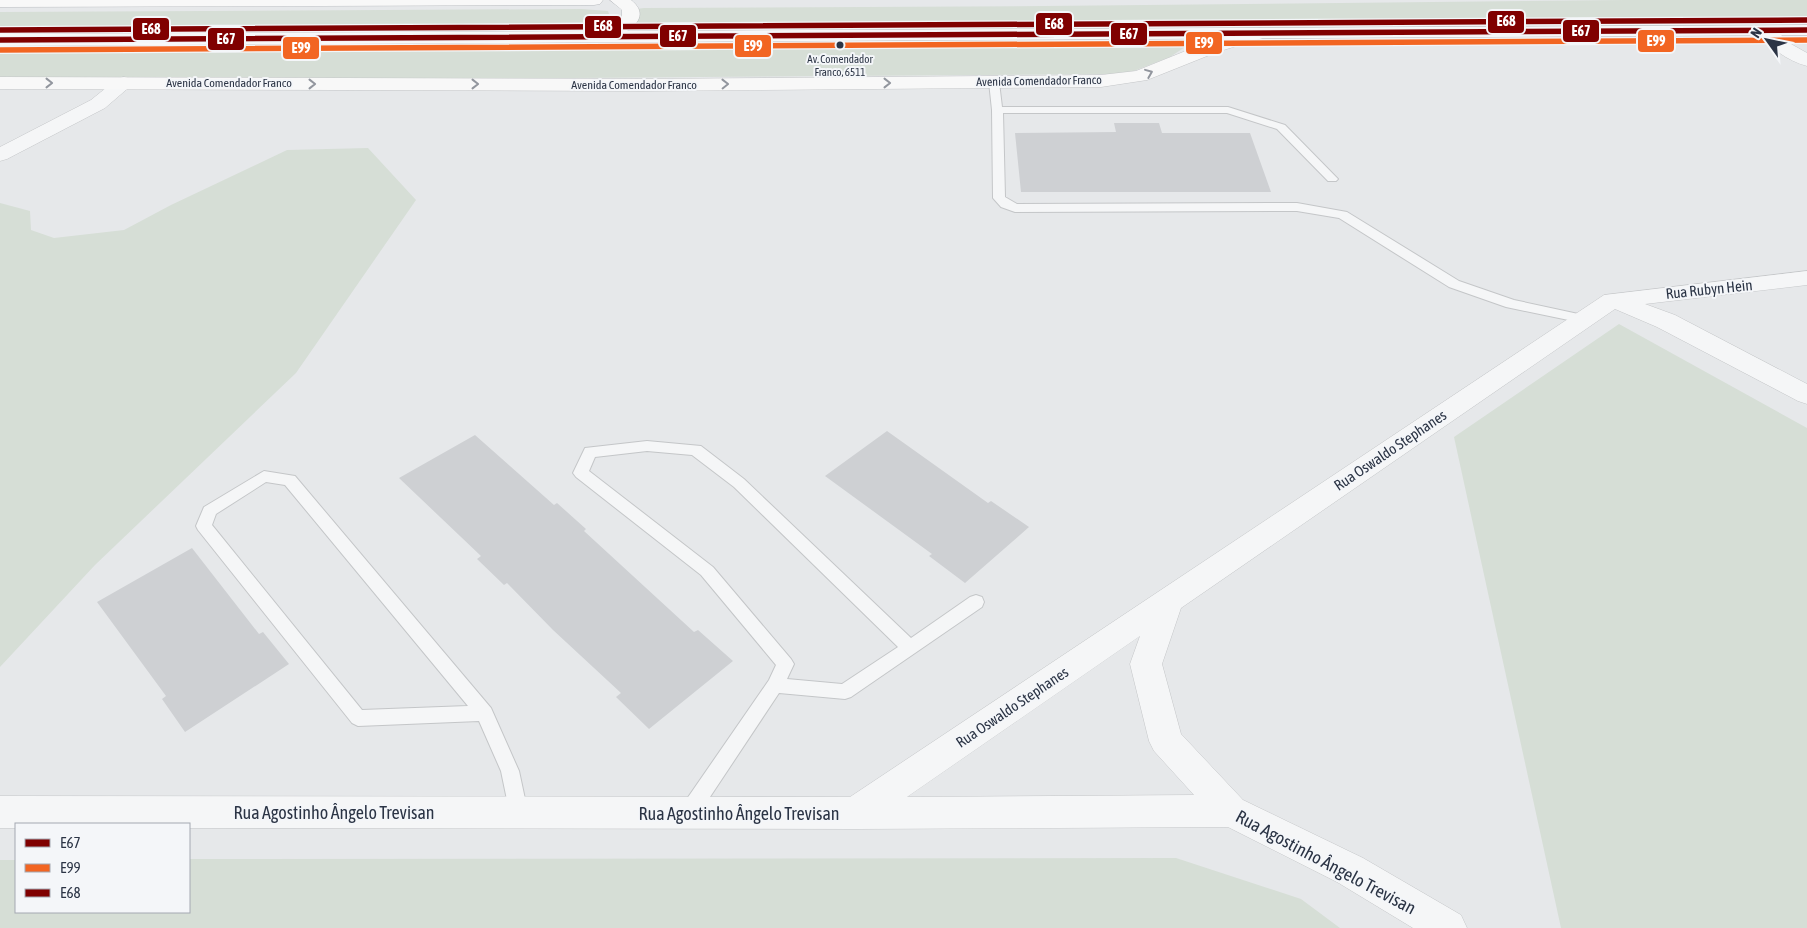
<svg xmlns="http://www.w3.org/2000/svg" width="1807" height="928" viewBox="0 0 1807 928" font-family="'Asap Condensed',sans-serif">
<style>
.green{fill:#d6ded6}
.building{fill:#ced0d3}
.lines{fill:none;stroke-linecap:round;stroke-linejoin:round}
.lane-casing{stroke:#c4c6c8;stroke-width:2}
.street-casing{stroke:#c4c6c8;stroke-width:1}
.secondary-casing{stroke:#c4c6c8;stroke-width:1}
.highway-casing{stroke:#b8bbbf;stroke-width:1}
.lane{fill:#f5f6f7;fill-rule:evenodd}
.street{fill:#f5f6f7;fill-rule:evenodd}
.secondary{fill:#f8f8f8;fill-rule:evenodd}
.highway{fill:#f8f8f8;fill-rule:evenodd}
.bus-1-casing{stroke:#f4f6f9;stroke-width:8}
.bus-2-casing{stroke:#f4f6f9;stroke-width:8}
.bus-3-casing{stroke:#f4f6f9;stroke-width:8}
.bus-1{stroke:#800000;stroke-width:5.5}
.bus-2{stroke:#f26522;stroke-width:5.5}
.bus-3{stroke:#800000;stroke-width:5.5}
.oneway{stroke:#92969e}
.bus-dot{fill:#2b3445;stroke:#f4f6f9;stroke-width:2}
.labels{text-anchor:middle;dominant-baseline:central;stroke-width:4;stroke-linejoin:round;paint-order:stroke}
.far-bus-label{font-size:11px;fill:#2b3445;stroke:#f4f6f9}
.far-street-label{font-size:12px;fill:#2b3445;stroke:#f4f6f9}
.street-label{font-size:15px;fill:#2b3445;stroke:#f4f6f9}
.near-street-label{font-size:18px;fill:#2b3445;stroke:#f4f6f9}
.line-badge{stroke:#f4f6f9;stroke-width:2}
.badge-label{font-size:14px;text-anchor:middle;font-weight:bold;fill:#fff}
</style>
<rect width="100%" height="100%" fill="#e6e8ea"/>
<!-- green -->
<path class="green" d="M1625 0H1807V23L1242 24 633 30 630 25 636 9 644 8 1044 6Z
M582 9 608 11 610 17 601 22 0 31V12Z
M1191 43 1170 57 1126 74 153 81 0 79V51Z
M368 148 416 200 296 373 95 565 0 667V203L30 211 31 230 54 238 124 230 171 205 287 150Z
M1619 324 1807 428V928H1561L1454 437Z
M1176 858 1301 899 1340 928H0V860H16V912H189V859Z"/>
<!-- building -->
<path class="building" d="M1114 123H1159L1162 133H1250L1271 192H1021L1015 133 1116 132Z
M887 431 988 503 991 501 1029 527 965 583 929 556 932 554 825 476Z
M475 435 554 505 557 503 586 529 584 531 694 632 698 630 733 661 649 729 616 697 621 693 553 630 507 583 504 585 477 559 481 556 399 478Z
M192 548 259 634 263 632 289 664 185 732 162 699 166 696 97 602Z"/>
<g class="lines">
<defs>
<path id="lane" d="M994 79 999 82 1002 107H1228L1285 125 1338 179 1336 181H1328L1277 129 1227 113H1003L1005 197 1017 204 1297 203 1347 212 1459 281 1514 300 1583 315 1590 319 1583 323 1506 307 1449 287 1339 218 1297 211 1015 212 1001 207 993 198 992 110 989 82Z
M647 441 701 446 744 479 911 638 970 597 976 595 982 597 984 602 982 607 851 697 845 699 779 693 696 818 689 821 682 818 679 812 682 806 769 680 776 665 701 575 576 477 573 473 585 448ZM647 451 692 455 734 487 898 647 842 684 787 679 794 664 791 659 713 567 589 471 595 457Z
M264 471 295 476 491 708 519 771 528 813 525 819 518 822 511 819 501 771 479 721 358 726 352 723 198 530 196 526 204 507ZM266 482 285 485 468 706 362 710 212 525 216 514Z"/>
<path id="street" d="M1766 26 1772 27 1791 44 1807 53V66C1788 61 1768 47 1757 31L1760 27Z
M124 77 131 79 134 83 105 108 7 159 0 161V147L91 100 117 79Z
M1807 271V285L1645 304 1675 315 1807 384V404L1798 401 1657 327 1615 309 1181 608 1162 664 1181 734 1243 800 1363 858 1461 915 1467 928H1413L1337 882 1228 827 855 829 189 828V824H16V828H0V796L850 797 1604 295ZM1140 636 1130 664 1149 741 1154 751 1194 795 907 797Z"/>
<path id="secondary" d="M1260 28 1266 29 1269 33 1266 37 1217 52 1147 80 1101 87 642 91 0 89V77L642 79 1101 75 1136 71 1203 44Z"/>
<path id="highway" d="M0 0H603L600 4 594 5 0 7Z
M610 0H631C645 11 641 22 627 31L1807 25V35L0 46V34L592 31 610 25 622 17V10Z"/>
</defs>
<!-- lane casing -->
<use href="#lane" class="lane-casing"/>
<!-- street casing -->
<use href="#street" class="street-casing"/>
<!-- secondary casing -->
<use href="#secondary" class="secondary-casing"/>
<!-- highway casing -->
<use href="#highway" class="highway-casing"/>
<!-- lane -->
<use href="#lane" class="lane"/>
<!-- street -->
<use href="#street" class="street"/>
<!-- secondary -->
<use href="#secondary" class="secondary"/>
<!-- highway -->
<use href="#highway" class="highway"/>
<defs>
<path id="bus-1" d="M0 40 1807 30"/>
<path id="bus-2" d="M0 50 1807 40"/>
<path id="bus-3" d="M0 30 1807 20"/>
</defs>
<!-- bus-1 casing -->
<use href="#bus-1" class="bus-1-casing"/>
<!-- bus-2 casing -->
<use href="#bus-2" class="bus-2-casing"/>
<!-- bus-3 casing -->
<use href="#bus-3" class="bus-3-casing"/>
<!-- bus-1 -->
<use href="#bus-1" class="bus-1"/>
<!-- bus-2 -->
<use href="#bus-2" class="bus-2"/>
<!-- bus-3 -->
<use href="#bus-3" class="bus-3"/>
</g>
<!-- one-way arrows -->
<defs><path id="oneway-chevron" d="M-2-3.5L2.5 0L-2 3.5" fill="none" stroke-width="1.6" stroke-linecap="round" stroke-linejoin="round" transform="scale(1.25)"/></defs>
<g class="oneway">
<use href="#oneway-chevron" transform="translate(1149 73) rotate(-22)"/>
<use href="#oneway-chevron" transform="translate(49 83)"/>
<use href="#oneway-chevron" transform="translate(887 83)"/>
<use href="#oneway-chevron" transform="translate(312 84)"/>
<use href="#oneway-chevron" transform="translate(475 84)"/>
<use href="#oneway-chevron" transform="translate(725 84) rotate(-1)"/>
</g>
<!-- markers -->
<circle class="bus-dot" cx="840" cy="45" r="4.5"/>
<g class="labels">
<!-- far-bus labels -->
<g class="far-bus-label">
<text x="840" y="59">Av. Comendador<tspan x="840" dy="13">Franco, 6511</tspan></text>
</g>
<!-- far-street labels -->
<g class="far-street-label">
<text transform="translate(1039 81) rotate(-1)">Avenida Comendador Franco</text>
<text x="229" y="83">Avenida Comendador Franco</text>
<text x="634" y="85">Avenida Comendador Franco</text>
</g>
<!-- street labels -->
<g class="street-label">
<text transform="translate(1709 289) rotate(-6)">Rua Rubyn Hein</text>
<text transform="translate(1390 450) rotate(-34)">Rua Oswaldo Stephanes</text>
<text transform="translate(1012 707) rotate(-34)">Rua Oswaldo Stephanes</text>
</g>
<!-- near-street labels -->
<g class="near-street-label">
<text x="334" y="812">Rua Agostinho Ângelo Trevisan</text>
<text x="739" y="813">Rua Agostinho Ângelo Trevisan</text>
<text transform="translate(1326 862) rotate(28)">Rua Agostinho Ângelo Trevisan</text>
</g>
</g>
<g class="line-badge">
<rect x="1487" y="10" width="38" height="24" rx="5" fill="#800000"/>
<rect x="1035" y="12" width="38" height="24" rx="5" fill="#800000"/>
<rect x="584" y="15" width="38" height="24" rx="5" fill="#800000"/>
<rect x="132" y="17" width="38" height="24" rx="5" fill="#800000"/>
<rect x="1562" y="19" width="38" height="24" rx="5" fill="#800000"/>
<rect x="1110" y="22" width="38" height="24" rx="5" fill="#800000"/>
<rect x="659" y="24" width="38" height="24" rx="5" fill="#800000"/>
<rect x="207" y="27" width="38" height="24" rx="5" fill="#800000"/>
<rect x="1637" y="29" width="38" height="24" rx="5" fill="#f26522"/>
<rect x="1185" y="31" width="38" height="24" rx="5" fill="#f26522"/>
<rect x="734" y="34" width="38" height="24" rx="5" fill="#f26522"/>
<rect x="282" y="36" width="38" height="24" rx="5" fill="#f26522"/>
</g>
<g class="badge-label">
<text x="1506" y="26">E68</text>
<text x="1054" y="29">E68</text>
<text x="603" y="31">E68</text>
<text x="151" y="34">E68</text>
<text x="1581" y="36">E67</text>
<text x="1129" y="39">E67</text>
<text x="678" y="41">E67</text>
<text x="226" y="44">E67</text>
<text x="1656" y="46">E99</text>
<text x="1204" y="48">E99</text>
<text x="753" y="51">E99</text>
<text x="301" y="53">E99</text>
</g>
<!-- legend -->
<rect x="15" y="823" width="175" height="90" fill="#f4f6f9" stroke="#a4a8b1"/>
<rect x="25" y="839" width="25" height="8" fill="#800000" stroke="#a4a8b1"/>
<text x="60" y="848" font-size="15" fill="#2b3445">E67</text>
<rect x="25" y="864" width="25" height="8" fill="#f26522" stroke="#a4a8b1"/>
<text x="60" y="873" font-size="15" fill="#2b3445">E99</text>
<rect x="25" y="889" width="25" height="8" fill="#800000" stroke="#a4a8b1"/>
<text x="60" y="898" font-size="15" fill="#2b3445">E68</text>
<!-- north arrow -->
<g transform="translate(1767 40) rotate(303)" stroke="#f4f6f9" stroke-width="4" paint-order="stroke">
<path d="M0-4L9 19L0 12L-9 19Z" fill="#2b3445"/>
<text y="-8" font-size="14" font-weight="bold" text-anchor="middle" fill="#2b3445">N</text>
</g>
</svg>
